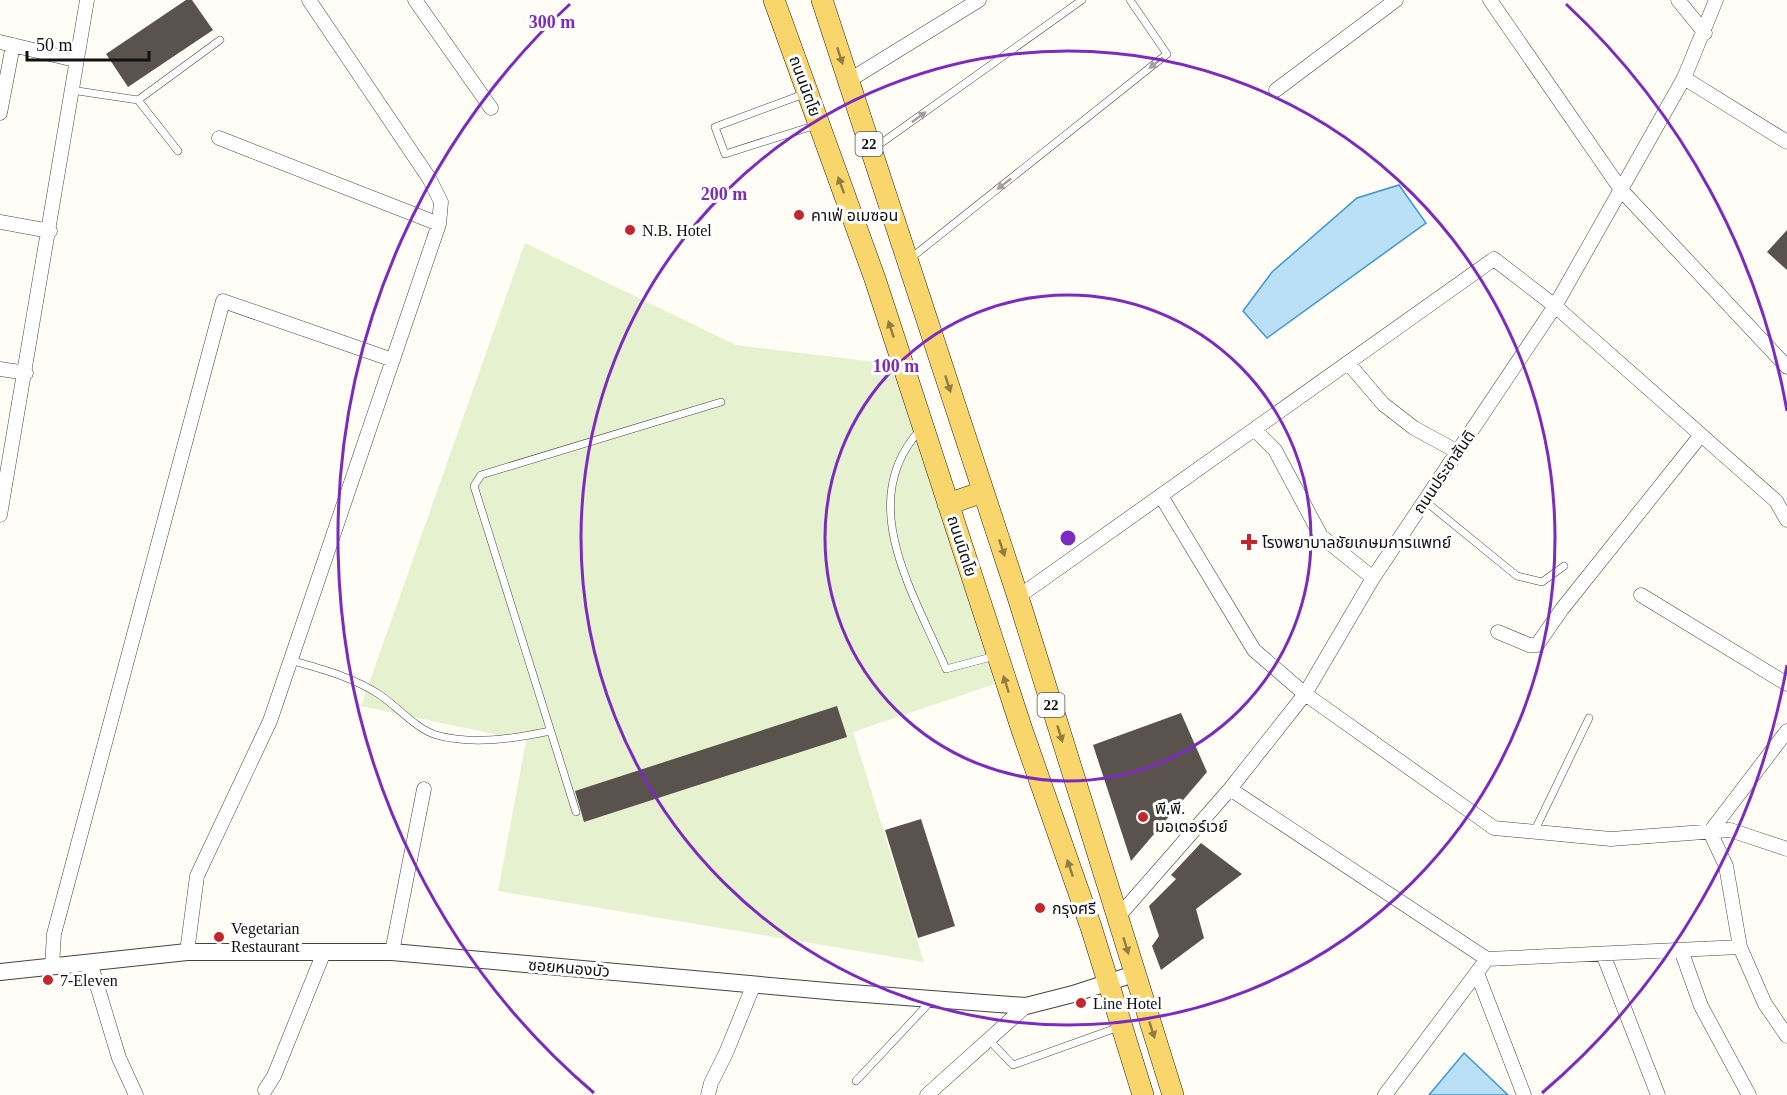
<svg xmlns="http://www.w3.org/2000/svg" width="1787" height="1095" viewBox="0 0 1787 1095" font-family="'Times New Roman','Noto Sans Thai',serif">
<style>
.pitch{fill:#e6f2cf}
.water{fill:#b9e0f7;stroke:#3f96cf;stroke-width:1.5}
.building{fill:#5a524d}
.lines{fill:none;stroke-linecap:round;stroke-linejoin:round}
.service-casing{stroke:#444;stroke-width:8}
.minor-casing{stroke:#444;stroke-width:15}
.tertiary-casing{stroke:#444;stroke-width:18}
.primary-casing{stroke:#222;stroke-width:22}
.service{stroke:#fff;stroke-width:7}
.minor{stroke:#fff;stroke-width:14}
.tertiary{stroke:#fff;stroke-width:16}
.primary{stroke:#f9d66b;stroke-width:21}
.oneway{fill:#917d42}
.oneway2{fill:#a0a0a0}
.ring{fill:none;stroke:#7b2cbf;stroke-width:3}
.poi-dot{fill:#c4262e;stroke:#fff;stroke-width:2}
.labels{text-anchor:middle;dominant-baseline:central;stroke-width:6;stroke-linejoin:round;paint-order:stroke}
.shield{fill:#fff;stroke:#585858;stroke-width:1.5}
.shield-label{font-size:15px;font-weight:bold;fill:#111}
.street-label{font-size:16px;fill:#111;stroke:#fff}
.poi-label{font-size:16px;fill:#111;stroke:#fff;text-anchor:start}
.centre{fill:#7b2cbf;stroke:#fff;stroke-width:3}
.ring-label{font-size:18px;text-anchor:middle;font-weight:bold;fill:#7b2cbf;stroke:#fff;stroke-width:6;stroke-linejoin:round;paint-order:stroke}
</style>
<rect width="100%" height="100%" fill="#fffdf5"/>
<!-- pitch -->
<path class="pitch" d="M525 243 736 345 892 364 995 684 853 732 924 962 498 891 526 741 361 706Z"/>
<!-- water -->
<path class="water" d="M1399 185 1426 223 1267 338 1243 311 1272 272 1357 198Z
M1464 1053 1508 1095H1429Z"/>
<!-- building -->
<path class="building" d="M186 0H192L213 30 128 87 106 54Z
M1787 230V270L1767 252Z
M837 706 847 737 584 822 575 791Z
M1181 713 1207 772 1131 861 1093 745Z
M921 819 955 926 918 938 885 830Z
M1201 843 1242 874 1196 909 1204 938 1161 970 1152 946 1159 936 1149 906 1176 879 1171 875Z"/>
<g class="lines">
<defs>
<path id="service" d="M71 90 138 100 220 40
M804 94 715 127 725 154 816 125
M138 100 178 151
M873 149 1082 0
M911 258 1167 54 1130 0
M921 429C853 501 915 595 946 669L995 656
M1425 501 1517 576 1542 582 1564 566
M290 660C321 669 353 677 380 695 398 707 415 728 436 735 472 745 513 739 550 731
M576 812 474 486 481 475 721 402
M1534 832 1589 718
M989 1040 1013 1065 1119 1027
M856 1081 931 1001"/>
<path id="minor" d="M415 0 491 108
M1490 0 1622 191 1787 367
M1678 0 1705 33
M0 42 75 60
M1684 78 1787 142
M848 81 979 0
M1276 90 1396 0
M0 113 13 45
M219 138 439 224
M0 222 50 231
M1349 364 1383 404 1414 428 1458 452
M0 369 26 373
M1256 431 1275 450 1321 536 1373 578
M1161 496 1254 650 1305 694 1494 828 1611 839 1730 830 1787 849
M0 515 87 0
M1641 595 1787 684
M1018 597 1494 259 1555 306 1776 501 1787 520
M1498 632 1529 645H1537L1562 609 1701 435
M1230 789 1487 959
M1117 918 1230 789 1305 694 1373 578 1555 306 1684 78 1716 0
M1740 947 1726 866 1710 832 1787 731
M1681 950 1701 1006 1749 1095
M187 952 197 876 270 721 439 224 441 202 429 178 309 0
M392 952 424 789
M1603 954 1658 1095
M90 962 119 1058 136 1095
M52 966 54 934 223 301 393 360
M1477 973 1524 1095
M265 1090 274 1076 324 952
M708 1095 711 1083 726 1053 754 984
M927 1095 1026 1006
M1385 1095 1487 959 1740 947 1765 1004 1787 1036"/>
<path id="tertiary" d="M0 972 187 952H392L838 992 1026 1006 1073 994 1134 974"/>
<path id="primary" d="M774 0 875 279 1022 730 1091 927 1143 1095
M822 0 1018 597 1173 1095
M948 504 983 492"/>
</defs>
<!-- service casing -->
<use href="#service" class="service-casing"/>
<!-- minor casing -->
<use href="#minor" class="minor-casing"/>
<!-- tertiary casing -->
<use href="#tertiary" class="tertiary-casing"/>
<!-- primary casing -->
<use href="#primary" class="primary-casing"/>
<!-- service -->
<use href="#service" class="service"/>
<!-- minor -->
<use href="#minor" class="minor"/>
<!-- tertiary -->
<use href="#tertiary" class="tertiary"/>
<!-- primary -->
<use href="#primary" class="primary"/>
</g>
<!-- one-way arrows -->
<defs><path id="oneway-solid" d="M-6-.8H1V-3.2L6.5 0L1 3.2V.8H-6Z" transform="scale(1.5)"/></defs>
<g class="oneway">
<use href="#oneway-solid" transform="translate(840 56) rotate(72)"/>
<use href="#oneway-solid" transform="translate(841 185) rotate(-110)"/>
<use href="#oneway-solid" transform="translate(891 329) rotate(-108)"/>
<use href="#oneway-solid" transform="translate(948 384) rotate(72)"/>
<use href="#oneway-solid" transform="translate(1002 548) rotate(71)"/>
<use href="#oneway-solid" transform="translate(1006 684) rotate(-108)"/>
<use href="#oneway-solid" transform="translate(1060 734) rotate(73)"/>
<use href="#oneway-solid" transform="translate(1070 868) rotate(-109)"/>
<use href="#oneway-solid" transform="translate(1126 946) rotate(73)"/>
<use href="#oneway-solid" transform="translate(1152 1030) rotate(72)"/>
</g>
<g class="oneway2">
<use href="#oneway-solid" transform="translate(1156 63) rotate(142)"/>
<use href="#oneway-solid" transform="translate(919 117) rotate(-36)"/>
<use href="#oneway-solid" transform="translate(1004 184) rotate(142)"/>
</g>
<!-- distance rings -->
<g class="ring">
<circle cx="1068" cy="538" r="243"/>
<circle cx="1068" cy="538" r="487"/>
<path d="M1787 665A730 730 0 0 1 1542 1093M594 1093A730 730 0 0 1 570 4M1566 4A730 730 0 0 1 1787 411"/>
</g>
<!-- markers -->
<g class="poi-dot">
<circle cx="799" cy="215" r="6"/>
<circle cx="630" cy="230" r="6"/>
<path d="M1246 533h6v6h6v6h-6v6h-6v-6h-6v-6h6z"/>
<circle cx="1143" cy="817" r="6"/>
<circle cx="1040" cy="908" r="6"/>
<circle cx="219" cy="937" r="6"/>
<circle cx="48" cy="980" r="6"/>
<circle cx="1081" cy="1003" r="6"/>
</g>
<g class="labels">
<!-- shield labels -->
<g class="shield">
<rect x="855.5" y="132" width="27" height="24" rx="4.5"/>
<rect x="1037.5" y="693" width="27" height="24" rx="4.5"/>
</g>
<g class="shield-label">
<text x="869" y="144">22</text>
<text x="1051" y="705">22</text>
</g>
<!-- street labels -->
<g class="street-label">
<text transform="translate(805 86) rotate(70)">ถนนนิตโย</text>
<text transform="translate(1444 472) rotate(-56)">ถนนประชาสันติ</text>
<text transform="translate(962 546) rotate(72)">ถนนนิตโย</text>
<text transform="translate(569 968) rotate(5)">ซอยหนองบัว</text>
</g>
<!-- poi labels -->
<g class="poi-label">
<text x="811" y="215">คาเฟ่ อเมซอน</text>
<text x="642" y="230">N.B. Hotel</text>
<text x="1262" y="542">โรงพยาบาลชัยเกษมการแพทย์</text>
<text x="1155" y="808">พี.พี.<tspan x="1155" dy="18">มอเตอร์เวย์</tspan></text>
<text x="1052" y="908">กรุงศรี</text>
<text x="231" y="928">Vegetarian<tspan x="231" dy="18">Restaurant</tspan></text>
<text x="60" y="980">7-Eleven</text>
<text x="1093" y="1003">Line Hotel</text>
</g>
</g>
<circle cx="1068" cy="538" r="9" class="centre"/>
<g class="ring-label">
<text x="552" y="28">300 m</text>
<text x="724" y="200">200 m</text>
<text x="896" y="372">100 m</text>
</g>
<!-- scale -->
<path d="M27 51v9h122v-9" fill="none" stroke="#111111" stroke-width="3"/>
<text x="36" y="51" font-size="18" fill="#111111" stroke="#ffffff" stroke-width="4.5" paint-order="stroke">50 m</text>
</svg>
